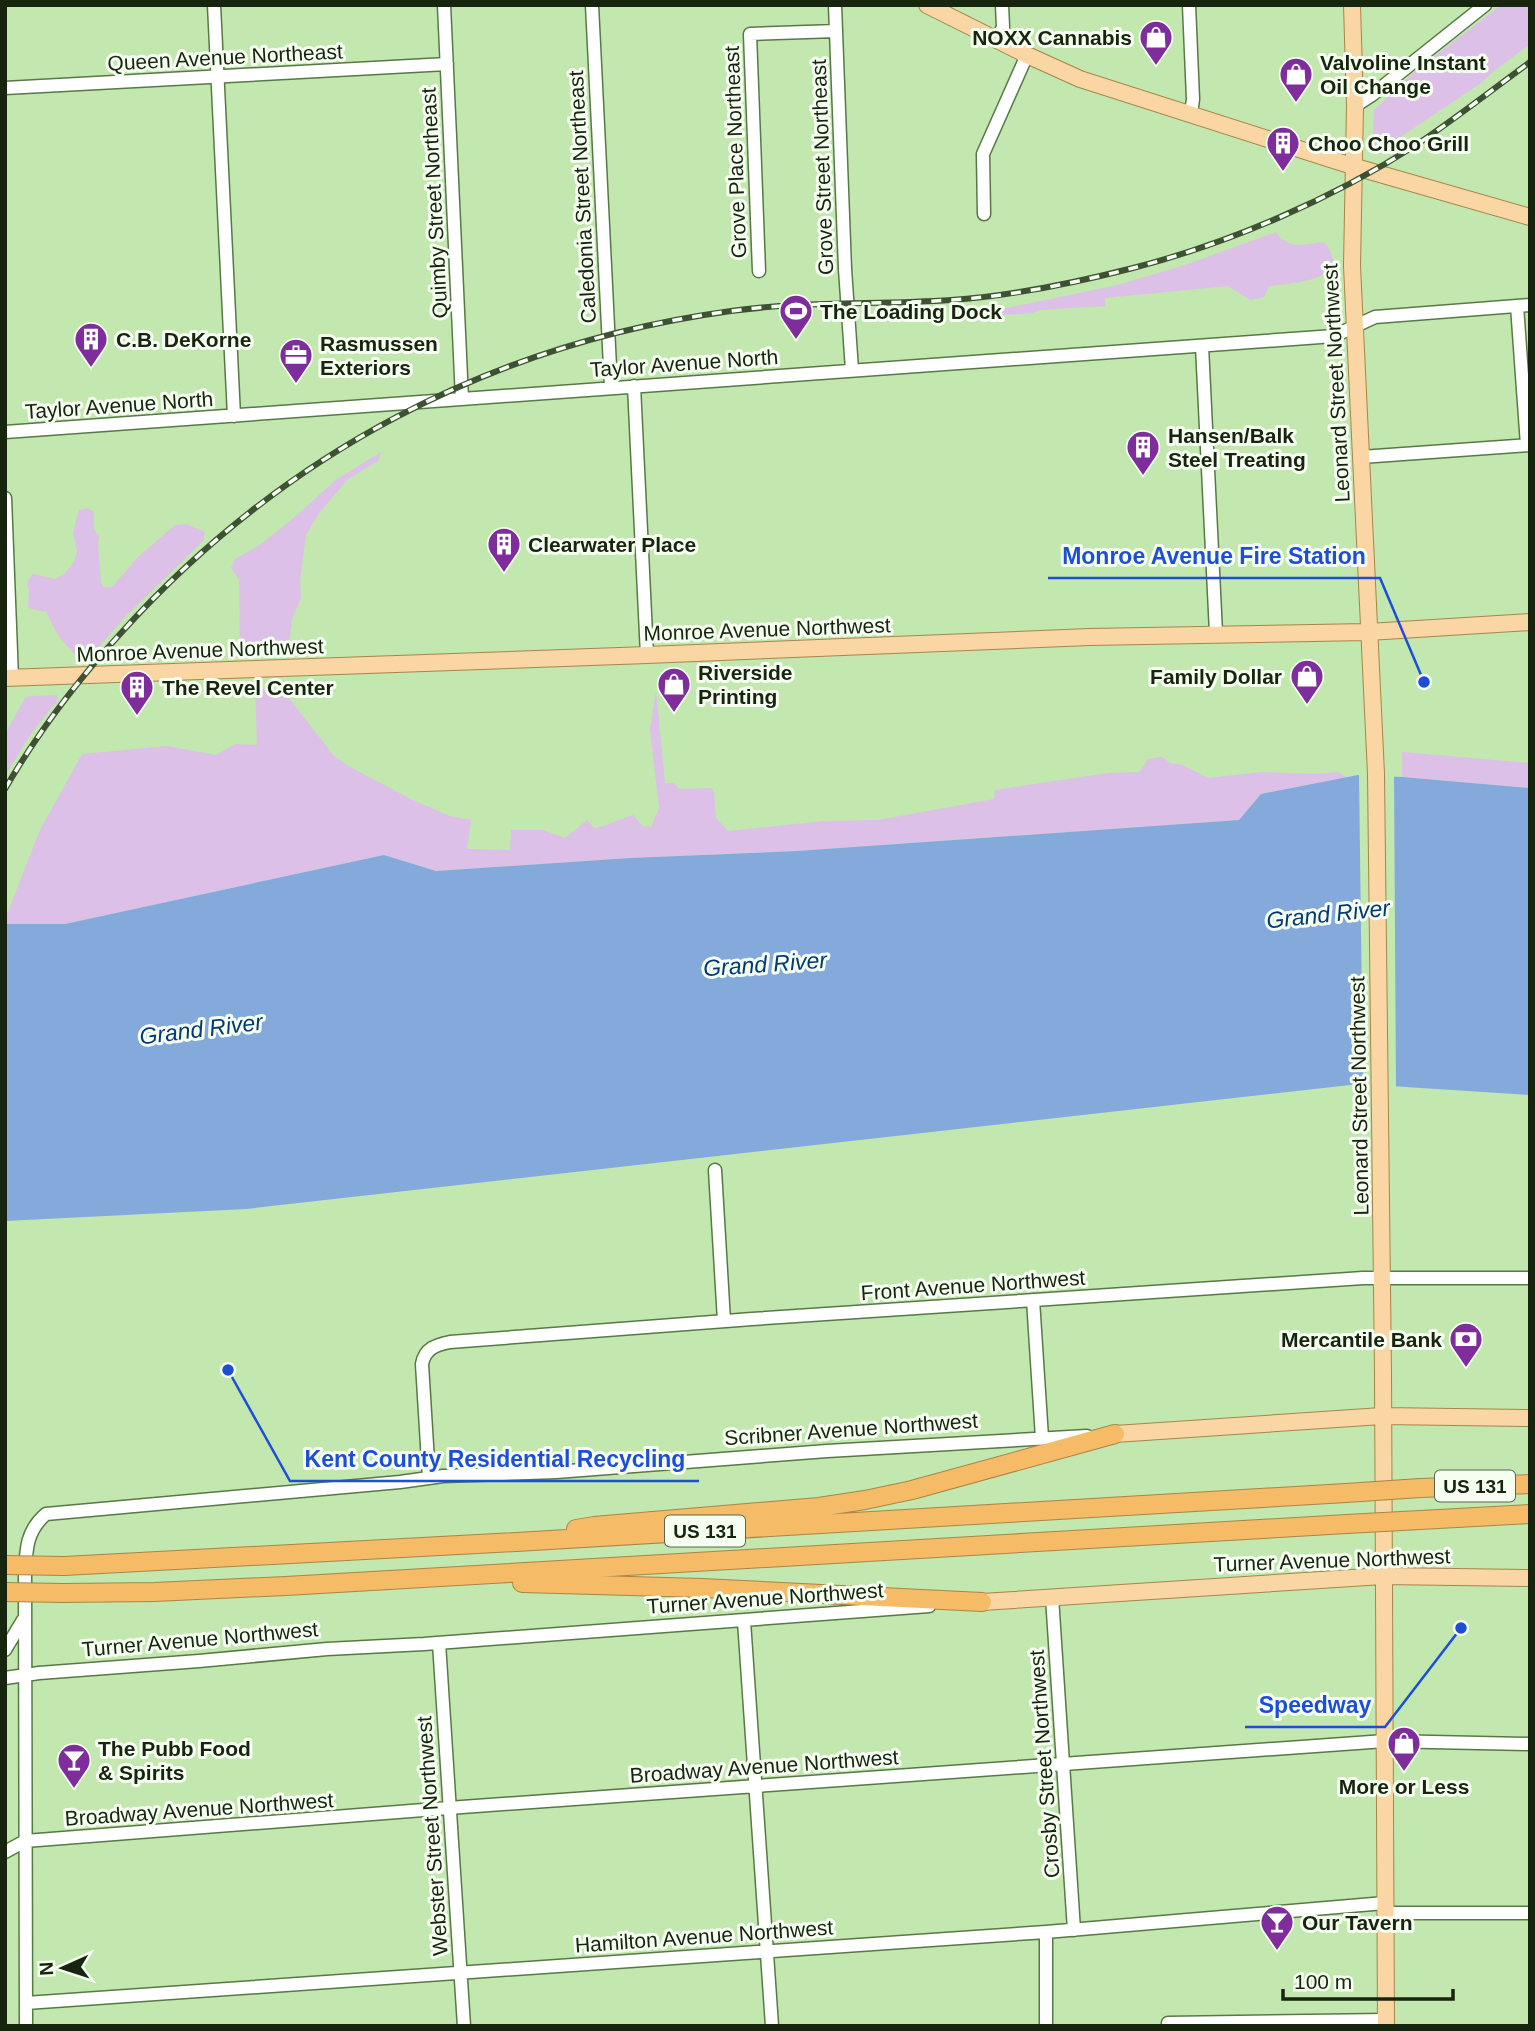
<svg xmlns="http://www.w3.org/2000/svg" width="1535" height="2031" viewBox="0 0 1535 2031" font-family="Helvetica,sans-serif">
<style>
.green{fill:#dcc0e8}
.water{fill:#83aadb}
.pier{fill:#c2e7af}
.lines{fill:none;stroke-linecap:round;stroke-linejoin:round}
.minor-casing{stroke:#587945;stroke-width:15}
.major-casing{stroke:#a78648;stroke-width:18}
.highway-casing{stroke:#a78648;stroke-width:20}
.minor{stroke:#fff;stroke-width:12}
.major{stroke:#f9d6a4;stroke-width:16}
.highway{stroke:#f5bb67;stroke-width:18}
.rail-casing{stroke:#3d5133;stroke-width:6}
.rail{stroke:#f6fef2;stroke-width:3.5;stroke-dasharray:10;stroke-linecap:butt}
.highway-bridge-casing{stroke:#a78648;stroke-width:20;stroke-linecap:butt}
.highway-bridge{stroke:#f5bb67;stroke-width:18}
.labels{text-anchor:middle;dominant-baseline:central;stroke-width:6;stroke-linejoin:round;paint-order:stroke}
.shield{fill:#f6fef2;stroke:#5a6653;stroke-width:2}
.shield-label{font-size:19px;font-weight:bold;fill:#17250f}
.poi-label{font-size:21px;font-weight:bold;fill:#17250f;stroke:#f6fef2;text-anchor:start}
.street-label{font-size:21px;fill:#17250f;stroke:#f6fef2}
.water-label{font-size:23px;font-style:italic;fill:#023a74;stroke:#f6fef2}
.leader{fill:none;stroke:#1d4ed8;stroke-width:2.5}
.callout-dot{fill:#1d4ed8;stroke:#f6fef2;stroke-width:2.5}
.callout-label{font-size:23px;text-anchor:middle;font-weight:bold;fill:#1d4ed8;stroke:#f6fef2;stroke-width:6;stroke-linejoin:round;paint-order:stroke}
</style>
<rect width="100%" height="100%" fill="#c2e7af"/>
<!-- green -->
<path class="green" d="M1501 5H1530V44L1494 71 1481 83 1381 150V155L1380 154 1373 143 1374 110 1415 71Z
M1276 232C1289 251 1304 244 1324 242 1356 280 1294 283 1269 286L1264 297 1250 300 1228 286 1105 298V306L1039 310 1033 313 1003 315 1001 309 1118 285 1188 264Z
M381 452 378 461 348 479 320 512 306 535 300 580 301 598 292 619 288 652 240 654 239 580 231 568 235 559 258 546 289 522 337 479Z
M87 508 94 512V530L99 535 98 543 101 583 104 587H112L138 557 175 525 187 524 205 532 203 541 125 617 90 657H77L59 637 46 612 28 608 29 591 27 582 33 574 55 579 65 573 74 562 77 551 73 533 79 510Z
M255 688 282 689 334 756 350 767 413 800 450 816 471 820 467 849 510 850 511 830H543L565 838 587 820 594 828C608 826 619 819 633 815L642 826 651 827 659 808 650 729 656 691 665 783H673L680 789 711 788 714 791 716 818 728 831 824 821 878 820 994 799 995 790 1108 773 1140 772 1148 759 1162 757 1170 763 1183 765 1208 778 1262 772 1315 774 1338 772 1348 778 1261 794 1239 820 797 851 630 858 436 871 384 855 65 924H5V919L40 830 82 754 167 746 216 755 235 744 257 745Z
M57 695 58 700 30 735 5 776V734L25 698 30 696Z
M1402 752 1530 763V788L1402 777Z"/>
<!-- water -->
<path class="water" d="M1358 775 1402 777 1530 788V1095L1359 1084 246 1209 5 1221V924H65L384 855 436 871 630 858 797 851 1239 820 1261 794Z"/>
<!-- pier -->
<path class="pier" d="M1359 774H1394L1396 1090 1363 1088Z"/>
<g class="lines">
<defs>
<path id="minor" d="M214 5 234 416
M444 5 462 399
M592 5 611 387
M835 5 845 269 852 370
M1189 5 1193 99 1191 114
M997 40 1003 27 1002 5
M5 88 447 64
M1355 106 1372 95 1485 5
M984 214 983 154 1027 55
M759 271 750 34 836 31
M1517 306 1527 445
M1202 346 1216 633
M634 386 647 655
M5 432 1334 336 1375 317 1530 305
M1361 457 1530 445
M5 498 12 678
M715 1170 724 1321
M1033 1300 1042 1438
M429 1478 422 1364C425 1348 436 1345 450 1342L752 1319 1363 1278H1530
M1052 1597 1074 1930
M744 1621 772 2026
M439 1643 464 2026
M5 1650 23 1620
M5 1678 39 1673 199 1661 327 1649 424 1644 929 1606
M5 1852 25 1841 462 1807 1385 1741 1530 1744
M1385 1913H1530
M1046 1932V2026
M26 2003 1046 1932 1385 1903
M1168 2023 1386 2020
M26 2026 25 1574C26 1550 26 1531 46 1514L400 1482 443 1476 556 1472 827 1451 1087 1436"/>
<path id="major" d="M927 5 1027 55 1080 79 1352 166 1530 217
M1352 5 1355 106 1352 266 1376 774 1383 1373 1386 2026
M5 678 647 655 1089 637 1368 632 1530 622
M1115 1434 1382 1416 1530 1418
M982 1602 1383 1576 1530 1578"/>
<path id="highway" d="M1420 1488 1530 1484
M1420 1520 1530 1514
M576 1529 594 1526 819 1507 865 1500 912 1490 1115 1434
M64 1566 516 1542 1346 1493
M522 1583 702 1588 982 1602
M63 1593 154 1592 286 1586 1347 1524"/>
</defs>
<!-- minor casing -->
<use href="#minor" class="minor-casing"/>
<!-- major casing -->
<use href="#major" class="major-casing"/>
<!-- highway casing -->
<use href="#highway" class="highway-casing"/>
<!-- minor -->
<use href="#minor" class="minor"/>
<!-- major -->
<use href="#major" class="major"/>
<!-- highway -->
<use href="#highway" class="highway"/>
<defs>
<path id="rail" d="M5 789C38 732 77 681 121 633 282 454 492 343 731 311 804 301 878 305 951 300 1013 296 1074 283 1133 268 1230 243 1332 199 1416 145 1455 119 1492 90 1530 62"/>
</defs>
<!-- rail casing -->
<use href="#rail" class="rail-casing"/>
<!-- rail -->
<use href="#rail" class="rail"/>
<defs>
<path id="highway-bridge" d="M1346 1493 1420 1488
M1347 1524 1420 1520
M5 1565 64 1566
M5 1592 63 1593"/>
</defs>
<!-- highway-bridge casing -->
<use href="#highway-bridge" class="highway-bridge-casing"/>
<!-- highway-bridge -->
<use href="#highway-bridge" class="highway-bridge"/>
</g>
<!-- icons -->
<defs>
<symbol id="shop-pin" viewBox="-11 -11 22 30"><path d="M0 17L-7.5 6A9.5 9.5 0 1 1 7.5 6Z" fill="#7f2d9d" stroke="#f6fef2"/><path d="M-5-2.5h2.3a2.7 3.5 0 0 1 5.4 0H5L5.5 6h-11ZM-1.5-2.5h3a1.5 2.3 0 0 0-3 0Z" fill="#fff"/></symbol>
<symbol id="building-pin" viewBox="-11 -11 22 30"><path d="M0 17L-7.5 6A9.5 9.5 0 1 1 7.5 6Z" fill="#7f2d9d" stroke="#f6fef2"/><path d="M-4-6H4V6H1V3H-1V6H-4ZM-2.5-4.3h1.7v1.8h-1.7ZM.8-4.3h1.7v1.8H.8ZM-2.5-1h1.7V.8h-1.7ZM.8-1h1.7V.8H.8Z" fill="#fff"/></symbol>
<symbol id="stadium-pin" viewBox="-11 -11 22 30"><path d="M0 17L-7.5 6A9.5 9.5 0 1 1 7.5 6Z" fill="#7f2d9d" stroke="#f6fef2"/><path d="M0-5a6.5 5 0 1 0 0 10a6.5 5 0 1 0 0-10ZM-3.5-1.8h7v3.6h-7Z" fill="#fff"/></symbol>
<symbol id="office-pin" viewBox="-11 -11 22 30"><path d="M0 17L-7.5 6A9.5 9.5 0 1 1 7.5 6Z" fill="#7f2d9d" stroke="#f6fef2"/><path d="M-6-3h4V-5.5h4V-3h4V5H-6ZM-1-4.5V-3h2v-1.5ZM-6 0V1H6V0Z" fill="#fff"/></symbol>
<symbol id="bank-pin" viewBox="-11 -11 22 30"><path d="M0 17L-7.5 6A9.5 9.5 0 1 1 7.5 6Z" fill="#7f2d9d" stroke="#f6fef2"/><path d="M-6-4H6V4H-6ZM0-2.3a2.3 2.3 0 1 0 0 4.6a2.3 2.3 0 1 0 0-4.6Z" fill="#fff"/></symbol>
<symbol id="bar-pin" viewBox="-11 -11 22 30"><path d="M0 17L-7.5 6A9.5 9.5 0 1 1 7.5 6Z" fill="#7f2d9d" stroke="#f6fef2"/><path d="M-6-5H6L.8 .8V4.5H3.5V6h-7V4.5H-.8V.8Z" fill="#fff"/></symbol>
</defs>
<g fill-rule="evenodd">
<use href="#shop-pin" x="1137" y="18" width="38" height="52"/>
<use href="#shop-pin" x="1277" y="55" width="38" height="52"/>
<use href="#building-pin" x="1264" y="124" width="38" height="52"/>
<use href="#stadium-pin" x="777" y="292" width="38" height="52"/>
<use href="#building-pin" x="72" y="320" width="38" height="52"/>
<use href="#office-pin" x="277" y="336" width="38" height="52"/>
<use href="#building-pin" x="1124" y="428" width="38" height="52"/>
<use href="#building-pin" x="485" y="525" width="38" height="52"/>
<use href="#shop-pin" x="1288" y="657" width="38" height="52"/>
<use href="#shop-pin" x="655" y="665" width="38" height="52"/>
<use href="#building-pin" x="118" y="668" width="38" height="52"/>
<use href="#bank-pin" x="1447" y="1320" width="38" height="52"/>
<use href="#shop-pin" x="1385" y="1724" width="38" height="52"/>
<use href="#bar-pin" x="55" y="1741" width="38" height="52"/>
<use href="#bar-pin" x="1258" y="1903" width="38" height="52"/>
</g>
<g class="labels">
<!-- shield labels -->
<g class="shield">
<rect x="1435" y="1470.5" width="80" height="31" rx="5"/>
<rect x="665" y="1515.5" width="80" height="31" rx="5"/>
</g>
<g class="shield-label">
<text x="1475" y="1486">US 131</text>
<text x="705" y="1531">US 131</text>
</g>
<!-- poi labels -->
<g class="poi-label">
<text x="1132" y="37" text-anchor="end">NOXX Cannabis</text>
<text x="1320" y="62">Valvoline Instant<tspan x="1320" dy="24">Oil Change</tspan></text>
<text x="1308" y="143">Choo Choo Grill</text>
<text x="820" y="311">The Loading Dock</text>
<text x="116" y="339">C.B. DeKorne</text>
<text x="320" y="343">Rasmussen<tspan x="320" dy="24">Exteriors</tspan></text>
<text x="1168" y="435">Hansen/Balk<tspan x="1168" dy="24">Steel Treating</tspan></text>
<text x="528" y="544">Clearwater Place</text>
<text x="698" y="672">Riverside<tspan x="698" dy="24">Printing</tspan></text>
<text x="1282" y="676" text-anchor="end">Family Dollar</text>
<text x="162" y="687">The Revel Center</text>
<text x="1442" y="1339" text-anchor="end">Mercantile Bank</text>
<text x="98" y="1748">The Pubb Food<tspan x="98" dy="24">&amp; Spirits</tspan></text>
<text x="1404" y="1786" text-anchor="middle">More or Less</text>
<text x="1302" y="1922">Our Tavern</text>
</g>
<!-- street labels -->
<g class="street-label">
<text transform="translate(225 57) rotate(-3)">Queen Avenue Northeast</text>
<text transform="translate(735 152) rotate(-92)">Grove Place Northeast</text>
<text transform="translate(822 167) rotate(-92)">Grove Street Northeast</text>
<text transform="translate(582 197) rotate(-93)">Caledonia Street Northeast</text>
<text transform="translate(434 203) rotate(-93)">Quimby Street Northeast</text>
<text transform="translate(684 363) rotate(-4)">Taylor Avenue North</text>
<text transform="translate(1336 383) rotate(-93)">Leonard Street Northwest</text>
<text transform="translate(119 405) rotate(-4)">Taylor Avenue North</text>
<text transform="translate(767 629) rotate(-2)">Monroe Avenue Northwest</text>
<text transform="translate(200 650) rotate(-2)">Monroe Avenue Northwest</text>
<text transform="translate(1359 1096) rotate(-91)">Leonard Street Northwest</text>
<text transform="translate(973 1285) rotate(-4)">Front Avenue Northwest</text>
<text transform="translate(851 1429) rotate(-4)">Scribner Avenue Northwest</text>
<text transform="translate(1332 1560) rotate(-2)">Turner Avenue Northwest</text>
<text transform="translate(765 1598) rotate(-4)">Turner Avenue Northwest</text>
<text transform="translate(200 1639) rotate(-5)">Turner Avenue Northwest</text>
<text transform="translate(1044 1764) rotate(-94)">Crosby Street Northwest</text>
<text transform="translate(764 1766) rotate(-4)">Broadway Avenue Northwest</text>
<text transform="translate(199 1809) rotate(-4)">Broadway Avenue Northwest</text>
<text transform="translate(432 1836) rotate(-94)">Webster Street Northwest</text>
<text transform="translate(704 1936) rotate(-4)">Hamilton Avenue Northwest</text>
</g>
<!-- water labels -->
<g class="water-label">
<text transform="translate(1328 914) rotate(-6)">Grand River</text>
<text transform="translate(765 964) rotate(-4)">Grand River</text>
<text transform="translate(201 1029) rotate(-7)">Grand River</text>
</g>
</g>
<!-- callouts -->
<path class="leader" d="M1424 682L1380 578H1048M228 1370L290 1481H699M1461 1628L1385 1727H1245"/>
<g class="callout-dot">
<circle cx="1424" cy="682" r="7"/>
<circle cx="228" cy="1370" r="7"/>
<circle cx="1461" cy="1628" r="7"/>
</g>
<g class="callout-label">
<text x="1214" y="564">Monroe Avenue Fire Station</text>
<text x="495" y="1467">Kent County Residential Recycling</text>
<text x="1315" y="1713">Speedway</text>
</g>
<!-- border -->
<rect width="1535" height="2031" fill="none" stroke="#17250f" stroke-width="14"/>
<!-- north arrow -->
<g transform="translate(63 1968) rotate(267)" stroke="#f6fef2" stroke-width="5" paint-order="stroke">
<path d="M0-5L12 26L0 18L-12 26Z" fill="#17250f"/>
<text y="-10" font-size="19" font-weight="bold" text-anchor="middle" fill="#17250f">N</text>
</g>
<!-- scale -->
<path d="M1283 1989v10h170v-10" fill="none" stroke="#17250f" stroke-width="3.5"/>
<text x="1294" y="1989" font-size="21" fill="#17250f" stroke="#f6fef2" stroke-width="5" paint-order="stroke">100 m</text>
</svg>
